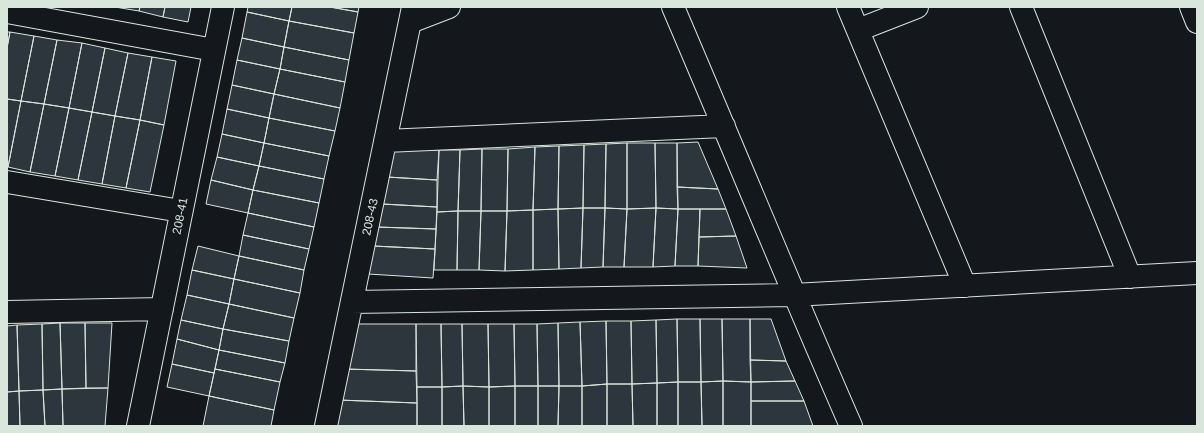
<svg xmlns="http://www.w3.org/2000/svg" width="1204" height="433" viewBox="0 0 1204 433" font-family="Arial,sans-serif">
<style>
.building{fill:#2c363c;stroke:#d8e6dc}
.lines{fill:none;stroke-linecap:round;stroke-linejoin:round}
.minor-casing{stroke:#d8e6dc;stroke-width:24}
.minor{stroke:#14181c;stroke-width:22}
.labels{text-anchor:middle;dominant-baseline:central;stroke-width:3;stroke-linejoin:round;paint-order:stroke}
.street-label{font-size:12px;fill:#d8e6dc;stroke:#14181c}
</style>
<rect width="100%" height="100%" fill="#14181c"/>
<!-- building -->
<path class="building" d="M115 7H140L139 11Z
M140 7H165L163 17 139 11Z
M165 7H191L188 22 163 17Z
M248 7H292L289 21 247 12Z
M292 7H330L358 12 354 33 289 21Z
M330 7H359L358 12Z
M247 12 289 21 284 47 242 38Z
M289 21 354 33 349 60 284 47Z
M7 32H10L7 48Z
M10 32 34 36 21 101 7 99V48Z
M34 36 57 40 44 104 21 101Z
M242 38 284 47 280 69 237 60Z
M57 40 82 43 69 108 44 104Z
M82 43 105 48 92 112 69 108Z
M284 47 349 60 345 82 280 69Z
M105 48 128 53 115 116 92 112Z
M128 53 152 57 140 120 115 116Z
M152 57 176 61 164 125 140 120Z
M237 60 280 69 274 94 232 85Z
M280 69 345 82 340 108 274 94Z
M232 85 274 94 269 118 227 109Z
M274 94 340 108 335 131 269 118Z
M7 99 21 101 8 167H7Z
M21 101 44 104 30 172 8 167Z
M44 104 69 108 55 176 30 172Z
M69 108 92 112 78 180 55 176Z
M227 109 269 118 264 143 222 134Z
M92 112 115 116 102 184 78 180Z
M115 116 140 120 126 188 102 184Z
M269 118 335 131 329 156 264 143Z
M140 120 164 125 150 192 126 188Z
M222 134 264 143 259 166 217 157Z
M698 142 718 189 677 187V143Z
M264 143 329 156 324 179 259 166Z
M627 143V209L605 208 606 144Z
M627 143H655L656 208 627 209Z
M655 143H677L678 209 656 208Z
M606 144 605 208H583L584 145Z
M584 145 583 208 558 209 559 146Z
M559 146 558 209 533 210 535 147Z
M535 147 533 210 507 211 508 149Z
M482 149 481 211H458L460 150Z
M482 149H508L507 211H481Z
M393 150H439L437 180 387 177Z
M439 150H460L458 211 437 212Z
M217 157 259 166 253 190 211 180Z
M259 166 324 179 319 203 253 190Z
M387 177 437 180V207L382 204Z
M211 180 253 190 248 213 206 204Z
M677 187 718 189 726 209H678Z
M253 190 319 203 314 227 248 213Z
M382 204 437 207 436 229 376 227Z
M583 208 581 268 559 269 558 209Z
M583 208H605L603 267 581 268Z
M605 208 627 209 624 267H603Z
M656 208 653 267H624L627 209Z
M656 208 678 209 675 266 653 267Z
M558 209 559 269 533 270V210Z
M678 209H700L698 266H675Z
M700 209H726L736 236 699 237Z
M533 210V270L505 271 507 211Z
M458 211 457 270H434L437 212Z
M458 211H481L479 270H457Z
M481 211H507L505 271 479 270Z
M248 213 314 227 309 249 243 235Z
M376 227 436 229 435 249 373 246Z
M243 235 309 249 304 270 239 256Z
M736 236 747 268 698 266 699 237Z
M198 246 239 256 234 279 192 270Z
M373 246 435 249 433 278 368 274Z
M239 256 304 270 300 293 234 279Z
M192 270 234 279 229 304 187 295Z
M234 279 300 293 294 318 229 304Z
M187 295 229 304 223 329 181 320Z
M229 304 294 318 289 341 223 329Z
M677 319 678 382 657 383 656 320Z
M677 319H700L701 382H678Z
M700 319H722L723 381 701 382Z
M722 319H750L751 382 723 381Z
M750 319H771L786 361 750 360Z
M181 320 223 329 219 350 177 339Z
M656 320 657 383 632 384 631 321Z
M606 321 607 384 582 386 580 322Z
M606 321H631L632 384H607Z
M580 322 582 386H559L558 323Z
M60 323 62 389 43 390 42 324Z
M60 323H85L86 388 62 389Z
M85 323H112L108 388H86Z
M558 323 559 386H538L537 324Z
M42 324 43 390 19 391 17 325Z
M354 324H416V371L344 369Z
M416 324H441L442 387H417Z
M441 324H462L463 386 442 387Z
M462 324H488L489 387 463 386Z
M488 324H514L515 386 489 387Z
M514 324H537L538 386H515Z
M17 325 19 391 7 392V326Z
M223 329 289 341 285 363 219 350Z
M177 339 219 350 214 373 172 364Z
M219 350 285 363 280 382 215 369Z
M750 360 786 361 795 381 751 382Z
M172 364 214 373 209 396 167 387Z
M215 369 280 382 274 410 209 396Z
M344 369 416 371 417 403 338 400Z
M723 381V426H702L701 382Z
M723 381 751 382V426H723Z
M795 381 804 401H751V382Z
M678 382V426H657V383Z
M678 382H701L702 426H678Z
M657 383V426H633L632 384Z
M607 384V426H582V386Z
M607 384H632L633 426H607Z
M463 386 464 426H442V387Z
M463 386 489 387V426H464Z
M515 386V426H489V387Z
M515 386H538V426H515Z
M538 386H559L558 426H538Z
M559 386H582V426H558Z
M417 387H442V426H417Z
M108 388 105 426H63L62 389Z
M62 389 63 426H45L43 390Z
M43 390 45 426H20L19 391Z
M19 391 20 426H7V392Z
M209 396 274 410 271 426H203Z
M338 400 417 403V426H333Z
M751 401H804L813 426H751Z"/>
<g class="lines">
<defs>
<path id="minor" d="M673 7C733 147 790 287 851 426
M848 7 965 286
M1021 7 1130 277
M1191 7 1197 22
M7 12 214 50
M410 22 449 7
M858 30 917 7
M385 141 724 126
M7 182 181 211
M352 302 793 295 1197 273
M7 312 162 309
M138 426 223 7
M326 426 413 7"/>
</defs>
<!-- minor casing -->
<use href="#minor" class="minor-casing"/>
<!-- minor -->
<use href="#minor" class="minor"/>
</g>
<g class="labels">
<!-- street labels -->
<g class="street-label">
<text transform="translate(180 216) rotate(-79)">208-41</text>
<text transform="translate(370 217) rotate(-78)">208-43</text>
</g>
</g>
<!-- border -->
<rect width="1204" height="433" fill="none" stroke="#d8e6dc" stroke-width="16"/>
</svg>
